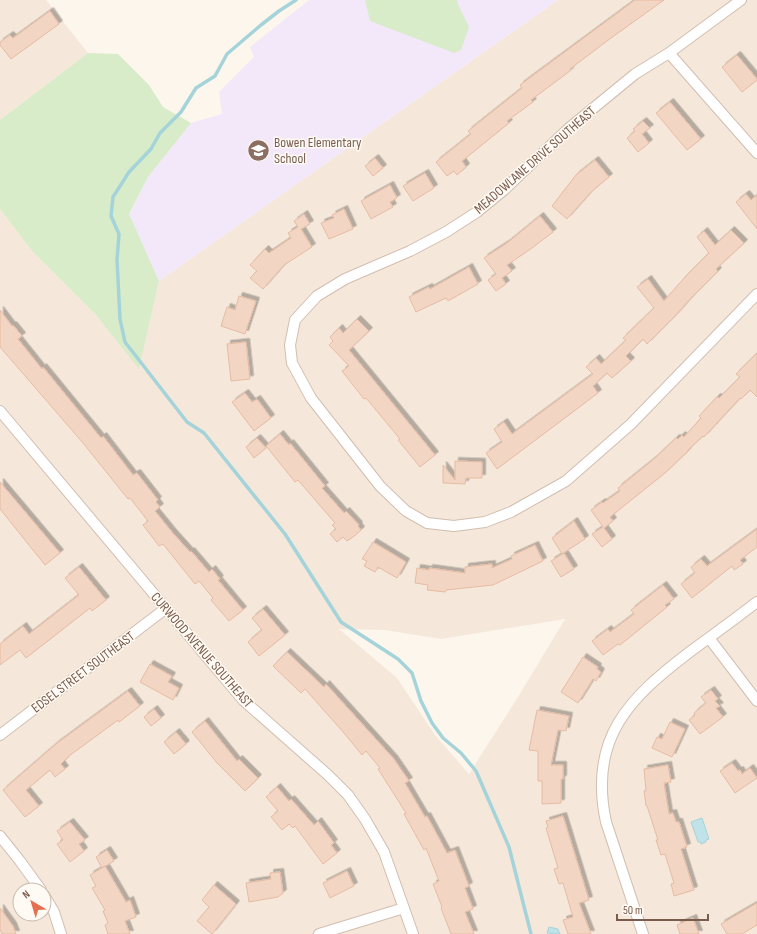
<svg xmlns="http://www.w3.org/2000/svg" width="757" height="934" viewBox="0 0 757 934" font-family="'Sofia Sans Condensed',sans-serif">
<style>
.residential{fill:#f5e8da;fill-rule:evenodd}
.education{fill:#f3e8fa}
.green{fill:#d8ecc9}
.water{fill:#bfe3e8;stroke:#a5d3da}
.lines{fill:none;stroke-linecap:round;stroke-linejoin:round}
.stream{stroke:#a5d3da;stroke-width:3.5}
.building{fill:#f3d5c3;stroke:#e6bba3;filter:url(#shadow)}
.street-casing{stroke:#d1beb0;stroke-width:12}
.street{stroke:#fff;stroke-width:10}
.labels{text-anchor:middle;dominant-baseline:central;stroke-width:3;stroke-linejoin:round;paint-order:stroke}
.education-label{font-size:14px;fill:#785e54;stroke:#fffaf3;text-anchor:start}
.street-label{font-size:14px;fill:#7a5c4d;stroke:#fffaf3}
</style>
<defs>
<filter id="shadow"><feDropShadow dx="3.5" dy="-3.5" stdDeviation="0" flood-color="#0004"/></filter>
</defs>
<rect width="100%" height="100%" fill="#fdf6ec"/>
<!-- residential -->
<path class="residential" d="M0 0H46L88 53 0 120Z
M558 0H757V934H0V209L32 251 95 314 139 368 159 281ZM565 619 518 697 469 774 435 735 397 678 339 629 385 630 441 639ZM20 890H44V914H20Z"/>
<!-- education -->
<path class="education" d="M309 0H558L159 281 129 215 148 177 191 123 222 114 219 92 254 57 250 47Z"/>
<!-- green -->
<path class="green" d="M365 0H458L457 2 469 27 461 50 454 53 370 21Z
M88 53 118 54 149 85 163 107 191 123 148 177 129 214 159 281 139 369 95 314 32 251 0 209V120Z"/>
<!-- water -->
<path class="water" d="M702 818 709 839 706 840V842L701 844V842H698L691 822Z
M549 927 558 929 560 934 547 933Z"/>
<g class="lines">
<!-- stream -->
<path class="stream" d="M296 0 279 11 261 25 227 54 215 76 196 88 181 112 160 133 151 149 129 172 113 197 111 216 119 234 117 260 120 319 125 342 187 422 204 433 285 534 341 622 398 659 412 673 421 701 432 723 443 738 461 753 476 771 509 847 531 934"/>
</g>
<!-- building -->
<path class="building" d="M635 0H664L611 38 570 69V71L531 100 533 102 507 121 509 123 462 161 466 167 457 175 454 171 447 176 436 162 471 134 468 131 522 88 520 85Z
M50 11 59 24 11 59 0 45V42L10 35 13 38Z
M737 55 757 79V80L742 92 722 67Z
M670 102 701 139 687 150 656 113Z
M643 121 650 128 642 134 649 143 638 152 627 138 635 131 633 129Z
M375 158 383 168 373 176 365 166Z
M595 160 609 177 591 192 567 219 552 206 576 175Z
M425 173 434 188 413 201 403 186Z
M390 185 397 198 390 202 393 207 371 219 361 201Z
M746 194 751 200 757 195V229L736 202Z
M344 209 353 229 329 239 321 223 334 218 332 215Z
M304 214 310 224 301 229 312 247 284 265 263 289 250 278 257 271 250 265 265 249 269 253 291 238 288 233 298 227 294 221Z
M540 216 553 232 532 248 507 265 512 271 502 278 506 284 496 291 488 280 496 274 484 258 507 243Z
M731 230 744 243 716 269 718 271 691 298 675 316 647 344 643 339 626 356 631 361 612 378 607 373 593 386 598 393 497 469 486 453 502 442 494 429 504 422 512 434 593 374 586 367 596 358 601 364 626 340 623 338 654 308 637 287 648 279 664 301 687 275 709 253 697 237 704 231 715 245Z
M469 267 478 284 448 301 446 298 416 312 409 297 429 287 430 289Z
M239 296 256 301 245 334 221 326 227 307 235 310Z
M0 310 12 326 13 325 22 336 18 339 42 369 43 367 101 438 103 436 133 475 137 473 158 500 156 502 160 507 155 511 172 532 190 552 191 551 209 572 212 569 220 579 218 580 243 610 229 621 211 600 213 598 199 581 195 584 163 544 159 546 143 525 148 521 130 498 128 499 83 443 0 347Z
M357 319 369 331 349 350 435 455 420 467 398 440 400 439 366 398 364 399 342 371 349 366 329 345 333 341 330 337 339 328 343 333Z
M246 342 250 379 231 381 227 344Z
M757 353V397L750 390 741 399 740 398 704 437 703 436 688 450V451L665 473 610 517 613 521 604 528 612 539 602 547 592 534 603 527 591 510 602 502 603 503 620 491 618 488 654 459 676 438 678 439 682 435 684 437 701 418 699 416 717 397 719 398 740 377 736 374Z
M245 393 252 402 257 399 271 418 254 431 232 402Z
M280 434 289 445 290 443 325 486 322 488 344 513 346 511 359 525 358 526 361 530 353 537 347 541 343 537 337 542 330 534 336 529 332 525 335 523 298 480 295 482 266 446Z
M257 438 266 448 254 458 246 447Z
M455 461 482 462V478H466L465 484 443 483V465L455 480Z
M0 482 60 553 45 565 0 509Z
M574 521 585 539 562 554 552 538Z
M757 529V547L740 560 743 564 734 570 732 566 692 598 681 584 695 573 691 567 701 559 707 566Z
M373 542 406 562 397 578 378 567 375 572 364 566 367 561 362 559Z
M535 545 543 561 493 585 446 590 445 592 427 590 428 585 415 583 417 568 429 570V568L465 573V567L492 564V568L512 559 511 556Z
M564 553 574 569 561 577 551 561Z
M79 567 106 600 92 611 90 608 26 658 20 650 0 665V644L23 626 29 634 79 595 65 578Z
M663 585 674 599 665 605 667 607 620 645 618 644 603 655 592 641 608 629 610 632 634 614 631 610Z
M263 609 285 635 259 656 248 642 262 630 252 618Z
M287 652 324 687 326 684 394 759 409 781 405 783 425 817 427 816 447 853 455 850 469 886 465 888 473 909 465 912 474 934H451L441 908 442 907 433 884 439 881 426 848 424 850 404 814 406 813 378 769 380 768 366 751 362 755 344 733 305 689 301 693 273 666Z
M583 657 598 667 597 669 601 672 596 681 593 679 578 703 561 692Z
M150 664 172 676 168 682 179 688 173 700 140 682Z
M711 690 718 699 715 701 720 706 716 708 723 717 700 734 689 720 695 715 694 713 706 703 701 697Z
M128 691 140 706 119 722 118 720 69 756 61 764 65 769 55 777 50 770 26 790 39 806 25 817 3 790 56 744Z
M154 709 161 718 151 726 144 717Z
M537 710 569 716 566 731 558 730 551 765H563V779H561V803L542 804V781H538V751L529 750Z
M205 721 237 761 239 759 258 778 245 791 217 763 192 732Z
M670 722 685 729 672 757 652 748 657 737 662 739Z
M176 732 186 744 174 754 164 742Z
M732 763 738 771 740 770 742 774 750 768 757 778 735 793 720 771Z
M668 765 671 782 664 783 669 814 673 813 676 822H679L687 847 681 849 694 890 674 896 671 884 674 883 665 854 661 855 656 840H658L647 806H646L644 791H646L644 769Z
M277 787 289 801 291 799 314 825 318 821 334 843 331 845 337 853 323 864 295 826 293 828 289 824 282 830 271 817 278 811 266 797Z
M563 816 589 900 579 903 591 934H568L563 920 573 917 563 883 559 884 554 869 558 868 546 828 548 827 546 821Z
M70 822 85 840 79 844 84 851 70 862 57 844 63 840 57 831Z
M107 850 114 861 102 868 96 857Z
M105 866 126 902 130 900 136 917 125 921 130 934H108L105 925 108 923 103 911 105 910 92 888 96 886 90 875Z
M347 871 354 886 330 898 323 883Z
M280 872 283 893 278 897 249 902 246 883 271 879 270 873Z
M214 885 236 904 212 934 197 921 209 907 202 900Z
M757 903V925L742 934H727L721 924Z
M0 908 13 926 16 934H2L0 929Z
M693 918 699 934H680L677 925Z"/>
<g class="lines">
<defs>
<path id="street" d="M741 0 669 53 635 74 568 129 505 189 477 212 446 232 410 251 345 279 317 296 295 320 290 345 292 363 311 398 380 486 406 511 427 523 454 526 485 522 511 512 566 481 631 424 757 294
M669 53 757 153
M0 411 243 700 328 775 348 795 365 819 384 852 413 934
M709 638 757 701
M0 735 165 609
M0 836 20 861 41 890
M44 895 54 912 61 934
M319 934 404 908
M643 934 606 822C588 738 629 698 691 651 713 635 735 619 757 602"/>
</defs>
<!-- street casing -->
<use href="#street" class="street-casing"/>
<!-- street -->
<use href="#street" class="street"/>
</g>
<!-- icons -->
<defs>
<symbol id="school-disc" viewBox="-11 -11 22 22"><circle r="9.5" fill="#8d6e63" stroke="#fffaf3"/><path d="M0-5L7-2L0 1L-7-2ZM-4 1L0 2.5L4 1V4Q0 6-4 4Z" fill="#fff"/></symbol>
</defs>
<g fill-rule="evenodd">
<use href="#school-disc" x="246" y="138" width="25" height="25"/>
</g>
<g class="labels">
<!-- education labels -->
<g class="education-label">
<text x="274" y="142">Bowen Elementary<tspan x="274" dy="16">School</tspan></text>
</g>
<!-- street labels -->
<g class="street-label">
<text transform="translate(535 160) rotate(-41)">MEADOWLANE DRIVE SOUTHEAST</text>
<text transform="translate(202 650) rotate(49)">CURWOOD AVENUE SOUTHEAST</text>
<text transform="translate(83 672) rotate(-37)">EDSEL STREET SOUTHEAST</text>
</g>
</g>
<!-- north arrow -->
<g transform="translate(32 902) rotate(322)"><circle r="19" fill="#fffaf3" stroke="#cabbb1"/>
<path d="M0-3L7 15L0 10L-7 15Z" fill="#e76f51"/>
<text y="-6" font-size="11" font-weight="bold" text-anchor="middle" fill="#7a5c4d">N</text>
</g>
<!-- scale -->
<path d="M617 914v6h91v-6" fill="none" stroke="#7a5c4d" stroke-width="2"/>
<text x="623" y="914" font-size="12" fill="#7a5c4d" stroke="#fffaf3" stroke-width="3" paint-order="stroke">50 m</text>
</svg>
